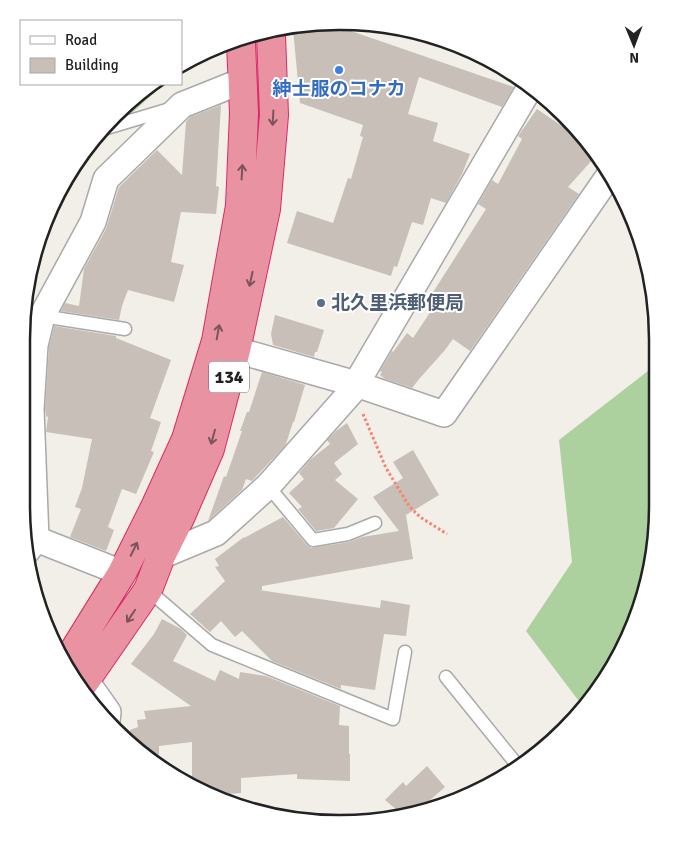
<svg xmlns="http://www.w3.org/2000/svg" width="679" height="845" viewBox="0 0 679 845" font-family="Signika,'Noto Sans JP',sans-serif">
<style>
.forest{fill:#add19e}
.building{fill:#c7bfb8}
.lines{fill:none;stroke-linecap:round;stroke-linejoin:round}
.lane-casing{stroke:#a9a9a9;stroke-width:15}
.street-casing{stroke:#a9a9a9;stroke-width:28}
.highway-casing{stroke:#dc2a67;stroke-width:30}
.path{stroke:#fa8072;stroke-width:3;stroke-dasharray:2.5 2.5;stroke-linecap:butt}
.lane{stroke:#fff;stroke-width:12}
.street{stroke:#fff;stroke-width:25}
.highway{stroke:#e892a2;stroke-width:28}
.oneway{stroke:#7b545c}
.shop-dot{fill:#3f7fe0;stroke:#fff;stroke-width:2}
.service-dot{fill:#5c6f8a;stroke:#fff;stroke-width:2}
.labels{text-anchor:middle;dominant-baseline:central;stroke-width:4;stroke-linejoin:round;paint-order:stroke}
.shield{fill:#fff;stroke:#646464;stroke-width:1}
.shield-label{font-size:18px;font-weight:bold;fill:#222}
.shop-label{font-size:19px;font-weight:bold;fill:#366cbe;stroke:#fff}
.service-label{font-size:19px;font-weight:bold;fill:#4e5e75;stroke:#fff;text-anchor:start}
.rim{fill:none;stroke:#222;stroke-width:2.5}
</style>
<rect width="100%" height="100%" fill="#f2efe9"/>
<!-- forest -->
<path class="forest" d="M160 84H164L83 157 100 129Z
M657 364V526L647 588 592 699 584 708 526 631 572 562 559 440Z"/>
<!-- building -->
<path class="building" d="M317 22 351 26V31L514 87 502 107 419 77 408 114 438 123 433 141 470 154 462 174 446 203 431 198 423 225 412 222 397 267 394 266 391 276 287 243 297 211 333 223 348 178 351 179 363 137 360 136 363 125 300 103 293 29Z
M221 105 216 186 219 187 216 214 181 212 171 262 184 265 174 302 128 290 122 306 119 320 61 311 65 303 79 306 84 269 106 229 119 187 157 150 182 175 186 122 190 117Z
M537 109 578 137 594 158 568 187 579 194 470 351 453 339 445 350 420 378 412 388 385 379 380 375 382 372 380 371 392 351 393 352 407 333 413 338 437 302 430 297 486 209 478 204 492 180 498 184 522 139 518 136Z
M275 315 324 330 317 352H315L314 357 273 345 271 334Z
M54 326 116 336V338L171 360 150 418 161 422 151 451 154 452 136 494 122 489 108 527 114 530 106 551 70 537 81 509 75 507 82 488 92 439 46 432 48 417 46 416 45 409 49 347Z
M262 372 305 385 294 422H293L286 444 283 448 252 481 246 479 242 490 208 521 224 476 226 477 242 431H240L247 412H249Z
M347 423 358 444 334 463 342 474 335 480 358 499 334 528 316 531 298 509 302 507 289 493 304 479 299 473 310 460 330 444 327 440 336 431Z
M413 450 439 495 406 515 413 559 262 586V590H259L380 608 381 600 410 605 406 636 384 634 375 690 341 685V689L272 661 242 631 235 637 221 621 210 632 190 614 225 581 215 567 219 566 215 559 244 537V538L283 517 307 545 311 548 349 542 362 537 399 531 373 497 403 478 393 462Z
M162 619 181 629 187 635 173 661 215 681 220 670 239 679 240 672 266 676 340 706 339 725 349 726V754H350V781L297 779V774L241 778V793L213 795 192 786V742L159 746V765L132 744 130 730 138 727 137 720 146 719 144 711 191 706 131 664 154 634Z
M427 766 445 787 429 801 430 810 422 813 403 815 385 800 403 782 406 786Z"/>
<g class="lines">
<defs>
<path id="lane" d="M100 130 170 109
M42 316 125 329
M268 486 313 540 348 534 375 523
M148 590 212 645 393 719 405 652
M446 677 518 766"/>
<path id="street" d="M236 350 356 384 444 414 608 177
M36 539 122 573
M27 551 36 539 31 409 35 345 42 316 93 222 106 179 182 105 242 81
M161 556 216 533 268 486 353 390 356 384 529 89
M70 668 86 681 108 712 107 721"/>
<path id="highway" d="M65 665 122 573 155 507 186 439 216 341 240 206 244 113 241 43
M81 687 148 590 161 556 180 518 210 449 236 350 266 209 274 115 271 35"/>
</defs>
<!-- lane casing -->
<use href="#lane" class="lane-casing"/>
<!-- street casing -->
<use href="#street" class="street-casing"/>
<!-- highway casing -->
<use href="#highway" class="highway-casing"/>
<!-- path -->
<path class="path" d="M363 414 386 468 409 506 420 517 447 534"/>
<!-- lane -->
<use href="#lane" class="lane"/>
<!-- street -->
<use href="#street" class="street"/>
<!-- highway -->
<use href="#highway" class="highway"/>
</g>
<!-- one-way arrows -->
<defs><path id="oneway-shaft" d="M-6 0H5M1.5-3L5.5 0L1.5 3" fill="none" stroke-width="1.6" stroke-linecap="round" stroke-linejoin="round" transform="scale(1.25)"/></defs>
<g class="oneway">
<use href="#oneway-shaft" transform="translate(273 118) rotate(93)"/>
<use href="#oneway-shaft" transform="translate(242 172) rotate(-87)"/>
<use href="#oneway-shaft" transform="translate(251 279) rotate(102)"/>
<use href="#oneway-shaft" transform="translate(218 332) rotate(-80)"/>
<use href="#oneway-shaft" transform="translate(213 437) rotate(105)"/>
<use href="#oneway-shaft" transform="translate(134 549) rotate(-64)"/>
<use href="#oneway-shaft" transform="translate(131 616) rotate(124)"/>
</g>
<!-- markers -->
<circle class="shop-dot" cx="339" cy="70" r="5"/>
<circle class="service-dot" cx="321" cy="303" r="5"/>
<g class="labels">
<!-- shield labels -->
<rect class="shield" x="209" y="361.5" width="40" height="31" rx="4"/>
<g class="shield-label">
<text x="229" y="377">134</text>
</g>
<!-- shop labels -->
<g class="shop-label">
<text x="339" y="89">紳士服のコナカ</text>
</g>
<!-- service labels -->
<g class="service-label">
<text x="331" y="303">北久里浜郵便局</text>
</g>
</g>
<!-- crop -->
<path d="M0 0H679V845H0ZM339 30H340A309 309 0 0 1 649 339V506A309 309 0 0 1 340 815H339A309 309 0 0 1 30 506V339A309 309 0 0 1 339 30Z" fill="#fff" fill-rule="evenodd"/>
<path class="rim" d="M339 30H340A309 309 0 0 1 649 339V506A309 309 0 0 1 340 815H339A309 309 0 0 1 30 506V339A309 309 0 0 1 339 30Z"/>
<!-- legend -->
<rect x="20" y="20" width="162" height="65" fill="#ffffff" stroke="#a7a7a7"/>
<rect x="30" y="36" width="25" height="8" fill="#ffffff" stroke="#a7a7a7"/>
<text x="65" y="45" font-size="15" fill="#222222">Road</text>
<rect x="30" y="58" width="25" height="15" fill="#c7bfb8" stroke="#a7a7a7"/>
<text x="65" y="70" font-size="15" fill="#222222">Building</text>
<!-- north arrow -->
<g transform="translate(634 45) rotate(179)" stroke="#ffffff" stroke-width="4" paint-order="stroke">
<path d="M0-4L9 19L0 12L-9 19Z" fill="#222222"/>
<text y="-8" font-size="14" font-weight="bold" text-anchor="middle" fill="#222222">N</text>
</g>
</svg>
